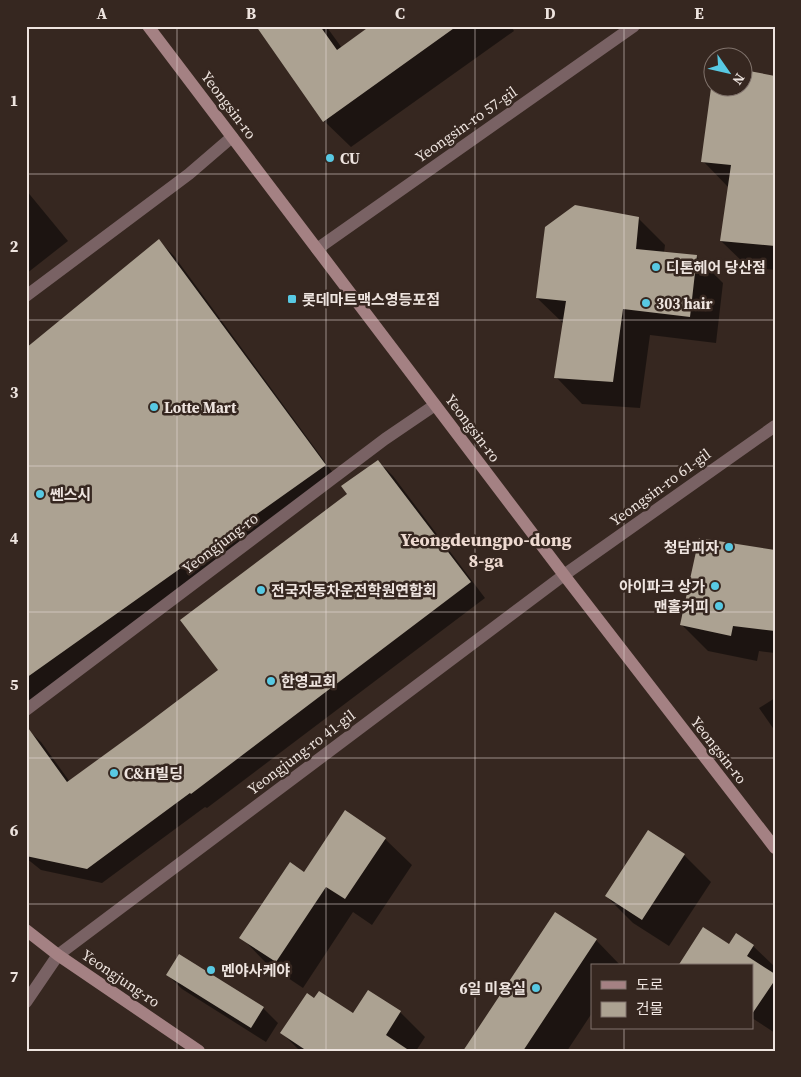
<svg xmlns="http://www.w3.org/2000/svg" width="801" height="1077" viewBox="0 0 801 1077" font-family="'Source Serif 4','Noto Sans KR',serif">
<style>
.shadow{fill:#0007}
.building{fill:#aca292}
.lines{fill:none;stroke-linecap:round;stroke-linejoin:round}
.minor{stroke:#796264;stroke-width:12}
.tertiary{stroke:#796264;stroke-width:12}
.secondary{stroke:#a48183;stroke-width:12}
.grid{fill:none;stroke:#eee4df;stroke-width:1;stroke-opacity:0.55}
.poi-dot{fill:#58c9e3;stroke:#362720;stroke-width:2}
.labels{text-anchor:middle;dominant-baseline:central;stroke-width:5;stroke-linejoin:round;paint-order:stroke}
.street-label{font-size:15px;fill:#eee4df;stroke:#362720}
.poi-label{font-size:15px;font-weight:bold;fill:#eee4df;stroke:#362720;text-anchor:start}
.quarter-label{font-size:18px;font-weight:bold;fill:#eedad1;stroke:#362720}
.neatline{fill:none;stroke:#eee4df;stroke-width:2}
.grid-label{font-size:16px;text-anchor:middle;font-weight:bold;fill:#eee4df}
</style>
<rect width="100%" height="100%" fill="#362720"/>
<!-- shadow -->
<path class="shadow" d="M257 26H326L342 48 372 26H511L514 31 351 147 324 121Z
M744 71 775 77V270L748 267 721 241 729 188 703 161 712 91 717 88H744Z
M26 190 68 241 26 274Z
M638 218 665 245 664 253 696 256 723 283 716 343 650 335 640 408 582 404 556 377 564 324 537 298Z
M159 241 174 256 339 481 26 703V349Z
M378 461 393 476 485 598 207 808 205 807 102 883 41 870 26 858V728L41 742 70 782 219 671 349 494Z
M775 552V653L759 651 757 661 708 651 682 625Z
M775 698V731L759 708Z
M649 832 684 855 711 882 669 946 633 923 606 896Z
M385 839 412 865 372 925 353 912 303 988 267 964 241 937 305 874Z
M596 940 621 966H592V1013L567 1051H464Z
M729 946H753L775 967V1033L752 1018V966Z
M179 955 263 1008 278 1023 266 1042 182 989 167 974Z
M315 1000 353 1014 400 1012 425 1037 416 1051H300L282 1033Z"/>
<!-- building -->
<path class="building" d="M256 26H320L337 50 370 26H457L323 122Z
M744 70 775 76V246L720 241 731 165 701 162 711 88H744Z
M575 205 639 217 636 249 697 255 690 317 623 309 613 382 554 378 566 301 536 298 545 227Z
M159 239 326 465 26 678V348Z
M378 460 471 582 191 794 190 793 87 869 26 856V725L67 782 144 726 218 670 180 620 347 494 341 486Z
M699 538 775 550V631L733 626 731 636 680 625Z
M345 810 386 838 345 899 326 887 276 962 239 938 290 862 304 872Z
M648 830 685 854 642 920 605 896Z
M555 912 597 939 523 1051H463Z
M703 927 729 944 736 933 754 945 747 956 775 974V980L752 1014V966H678Z
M179 954 264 1007 251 1028 166 975Z
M368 990 401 1011 386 1035 410 1051H307L280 1033 307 993 314 998 319 991 353 1013Z"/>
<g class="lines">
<!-- minor -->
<path class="minor" d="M317 249 634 26
M26 296 189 174 232 137
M26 710 385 439 435 405
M26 1002 58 955"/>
<!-- tertiary -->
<path class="tertiary" d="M58 955 564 575 775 426"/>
<!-- secondary -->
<path class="secondary" d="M148 26 564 575 775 848
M26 930 58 955 199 1051"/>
</g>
<!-- grid -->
<path class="grid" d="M177 26V1051M326 26V1051M475 26V1051M624 26V966M26 174H775M26 320H775M26 466H775M26 612H775M26 758H775M26 904H775M624 1028V1051"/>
<!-- markers -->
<g class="poi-dot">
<circle cx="330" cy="158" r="5"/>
<circle cx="656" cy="267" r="5"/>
<rect x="287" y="294" width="10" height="10" rx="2.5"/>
<circle cx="646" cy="303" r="5"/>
<circle cx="154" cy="407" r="5"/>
<circle cx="40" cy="494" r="5"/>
<circle cx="729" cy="547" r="5"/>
<circle cx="715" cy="586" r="5"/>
<circle cx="261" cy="590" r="5"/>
<circle cx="719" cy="606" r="5"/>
<circle cx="271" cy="681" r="5"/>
<circle cx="114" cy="773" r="5"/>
<circle cx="211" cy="970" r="5"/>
<circle cx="536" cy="988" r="5"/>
</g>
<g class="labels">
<!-- street labels -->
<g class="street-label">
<text transform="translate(229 105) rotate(53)">Yeongsin-ro</text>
<text transform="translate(466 124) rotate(-35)">Yeongsin-ro 57-gil</text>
<text transform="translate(473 428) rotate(53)">Yeongsin-ro</text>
<text transform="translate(660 487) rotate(-36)">Yeongsin-ro 61-gil</text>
<text transform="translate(220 543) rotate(-37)">Yeongjung-ro</text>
<text transform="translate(719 750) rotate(52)">Yeongsin-ro</text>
<text transform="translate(301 752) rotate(-37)">Yeongjung-ro 41-gil</text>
<text transform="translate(121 978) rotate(34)">Yeongjung-ro</text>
</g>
<!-- poi labels -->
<g class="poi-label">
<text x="340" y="158">CU</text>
<text x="666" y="267">디톤헤어 당산점</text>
<text x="302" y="299">롯데마트맥스영등포점</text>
<text x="656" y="303">303 hair</text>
<text x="164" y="407">Lotte Mart</text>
<text x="50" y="494">쎈스시</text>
<text x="719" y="547" text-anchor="end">청담피자</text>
<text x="705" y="586" text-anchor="end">아이파크 상가</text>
<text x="271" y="590">전국자동차운전학원연합회</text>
<text x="709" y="606" text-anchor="end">맨홀커피</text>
<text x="281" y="681">한영교회</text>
<text x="124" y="773">C&amp;H빌딩</text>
<text x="221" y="970">멘야사케야</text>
<text x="526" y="988" text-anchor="end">6일 미용실</text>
</g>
<!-- quarter labels -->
<g class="quarter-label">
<text x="486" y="539">Yeongdeungpo-dong<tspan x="486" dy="21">8-ga</tspan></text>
</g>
</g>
<!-- border -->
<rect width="801" height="1077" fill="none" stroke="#362720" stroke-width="55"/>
<!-- legend -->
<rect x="591" y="964" width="162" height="65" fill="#362720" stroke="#80736c"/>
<rect x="601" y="981" width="25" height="8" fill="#a48183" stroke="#80736c"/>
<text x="636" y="990" font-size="15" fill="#eee4df">도로</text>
<rect x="601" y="1002" width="25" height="15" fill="#aca292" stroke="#80736c"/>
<text x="636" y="1014" font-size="15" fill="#eee4df">건물</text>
<!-- north arrow -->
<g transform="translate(728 72) rotate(124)"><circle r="24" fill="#362720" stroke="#80736c"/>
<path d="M0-4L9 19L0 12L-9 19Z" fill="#58c9e3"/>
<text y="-8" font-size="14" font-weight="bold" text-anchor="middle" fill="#eee4df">N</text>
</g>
<rect x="28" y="28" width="746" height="1022" class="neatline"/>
<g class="grid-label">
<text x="102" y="19">A</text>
<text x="251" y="19">B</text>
<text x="400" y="19">C</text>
<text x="550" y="19">D</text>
<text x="699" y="19">E</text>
<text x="14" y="106">1</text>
<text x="14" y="252">2</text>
<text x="14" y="398">3</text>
<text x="14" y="544">4</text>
<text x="14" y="690">5</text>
<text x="14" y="836">6</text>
<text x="14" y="982">7</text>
</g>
</svg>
